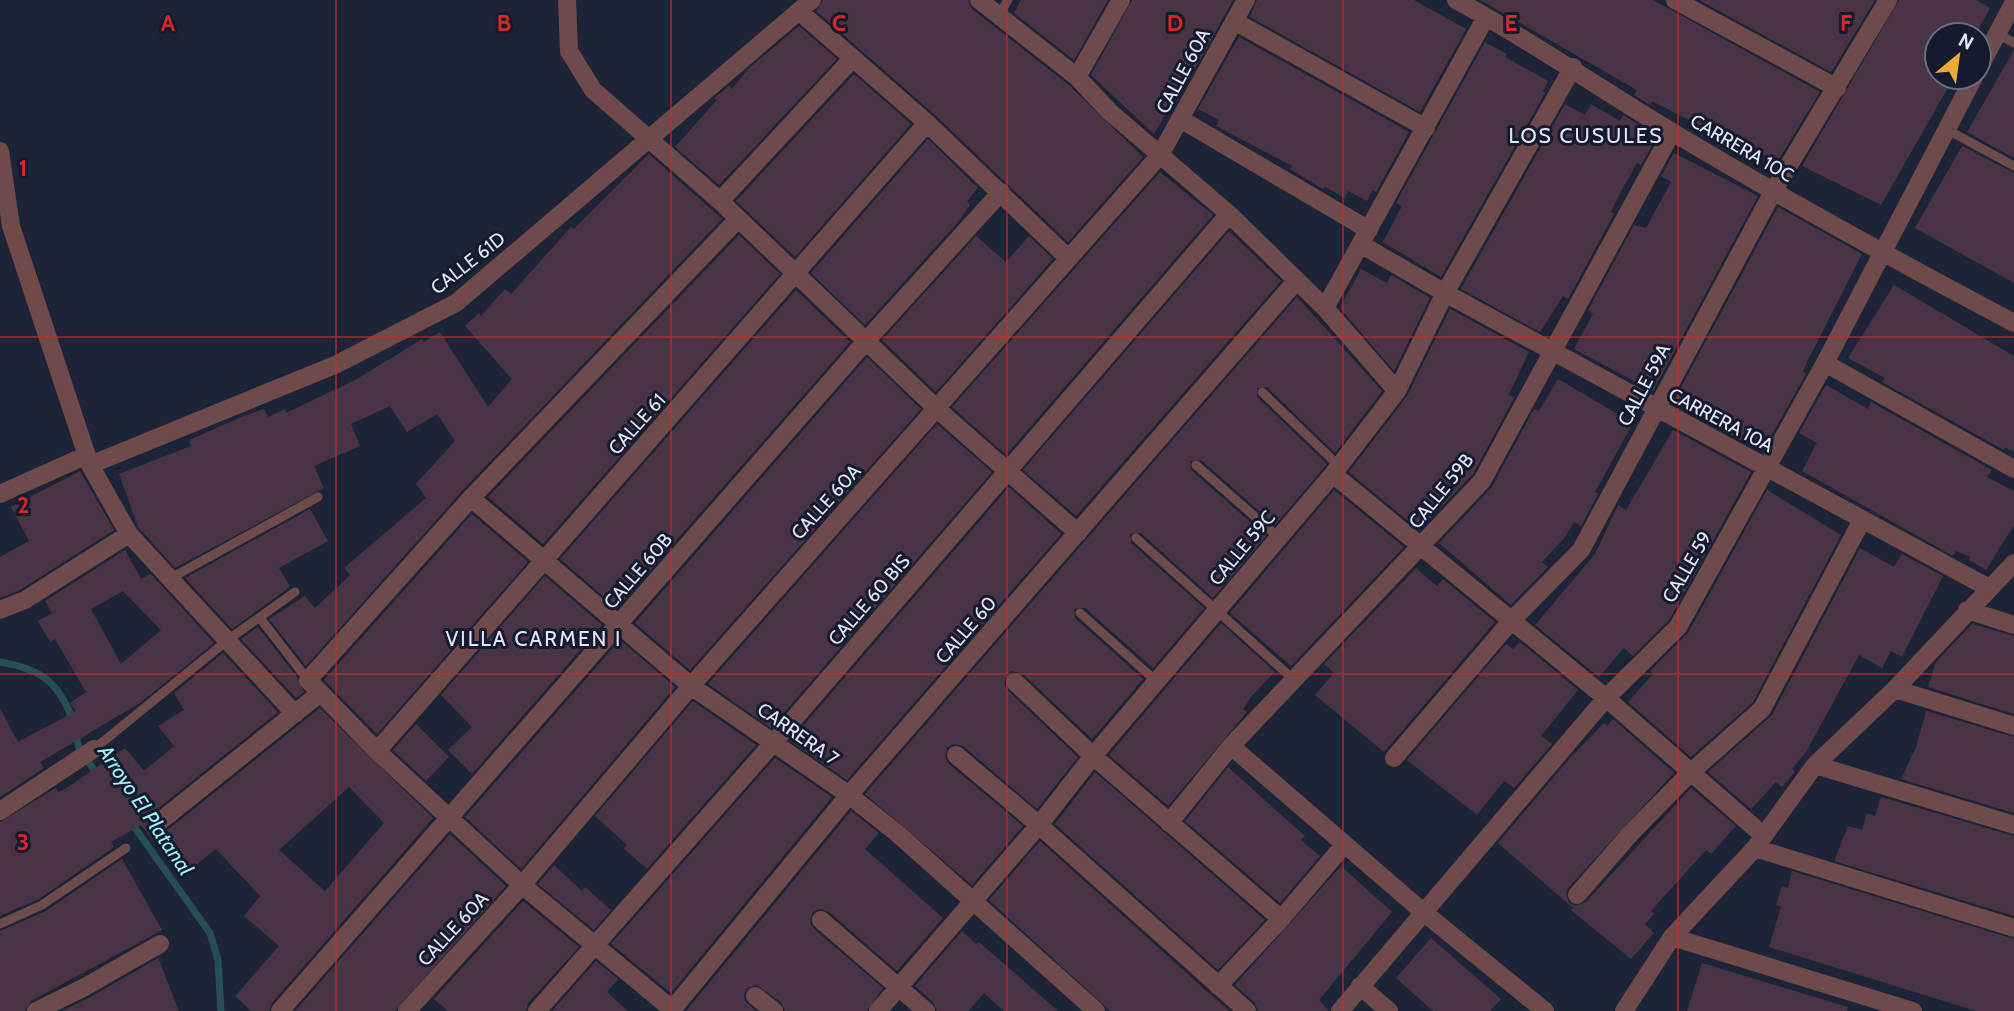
<svg xmlns="http://www.w3.org/2000/svg" width="2014" height="1011" viewBox="0 0 2014 1011" font-family="Cabin,sans-serif">
<style>
.lines{fill:none;stroke-linecap:round;stroke-linejoin:round}
.stream{stroke:#245054;stroke-width:7}
.building{fill:#483444;fill-rule:evenodd}
.lane{stroke:#6e4a4b;stroke-width:9}
.street{stroke:#6e4a4b;stroke-width:18}
.grid{fill:none;stroke:#d62828;stroke-width:2;stroke-opacity:0.55}
.labels{text-anchor:middle;dominant-baseline:central;stroke-width:6;stroke-linejoin:round;paint-order:stroke}
.street-label{font-size:19px;fill:#e3e7f5;stroke:#151a2e}
.neighbourhood-label{font-size:21px;letter-spacing:2px;fill:#e3e7f5;stroke:#151a2e}
.water-label{font-size:21px;font-style:italic;fill:#a2f2fa;stroke:#151a2e}
.grid-label{font-size:23px;text-anchor:middle;font-weight:bold;fill:#d62828;stroke:#151a2e;stroke-width:6;stroke-linejoin:round;paint-order:stroke}
</style>
<rect width="100%" height="100%" fill="#1e2438"/>
<g class="lines">
<!-- stream -->
<path class="stream" d="M0 662C41 669 59 682 73 721
M76 732 79 749 99 777
M130 821 210 933 218 960 221 1011"/>
</g>
<!-- building -->
<path class="building" d="M823 0H968L972 9 1069 85 1143 157 1068 242 935 115 816 11Z
M1021 0H1108L1074 60 1014 13Z
M1132 0H1233L1179 98H1175L1154 134 1091 75Z
M1257 0H1414L1466 29 1420 112 1250 17Z
M1480 0H1653L1820 92 1777 162 1732 137 1730 141 1652 101 1650 105 1634 95 1637 90Z
M1699 0H1875L1831 72Z
M1899 0H1976L1990 8 1975 35H1937V77H1954L1881 205 1802 166Z
M799 26 837 59 719 185 675 147 717 100 714 98 729 86 732 89 748 69Z
M1239 37 1409 132 1376 192 1373 190 1367 201 1348 191 1345 198 1325 187 1323 189 1290 169 1292 166 1216 126 1219 120 1198 109Z
M1485 42 1507 54 1505 57 1548 81 1543 91 1545 93 1441 277 1383 242 1402 206 1396 203Z
M2014 50V158L1967 132Z
M854 74 911 124 795 257 736 201Z
M1565 104 1585 115 1591 104 1620 121 1623 115 1639 125 1635 132 1654 142 1641 165 1637 163 1618 197 1611 212 1614 214 1568 299 1563 296 1540 332 1461 289Z
M928 139 978 188 967 201 970 205 959 221 865 325 811 273Z
M1962 146 2014 173V283L1915 228Z
M1674 153 1758 196 1653 391 1574 349 1593 314 1588 310 1634 225 1646 228 1671 182 1661 176Z
M649 154 722 219 463 490 306 666 269 619 305 596 315 608 350 575 344 568 426 498 416 484 455 441 437 414 407 432 390 406 351 424 360 446 314 466 324 488 175 568 138 527 119 474 191 446 189 440 244 416 264 409 268 417 285 409 286 413 357 379 422 339 424 342 440 332 488 407 512 379 465 326 479 313 481 316 505 289 511 294 571 227 574 229Z
M1160 172 1213 215 1006 455 952 407Z
M1778 207 1862 254 1806 364 1803 372 1806 374 1762 452 1673 402Z
M1229 231 1281 281 1076 516 1023 470Z
M739 235 780 274 543 544 488 497Z
M976 236 1006 262 1029 236 1053 259 936 392 882 340Z
M1361 269 1387 283 1391 275 1430 298 1394 371 1340 308Z
M1894 285 2014 356V452L2005 447 2004 450 1882 382 1885 378 1848 358Z
M796 290 850 342 617 608 560 559Z
M1297 297 1382 391 1335 453 1267 387 1257 388V397L1327 464 1275 525 1201 460 1190 461 1191 470 1266 536 1213 598 1141 533 1130 534 1131 543 1204 608 1153 668 1085 608 1074 609 1075 618 1143 679 1092 739 1023 674 1012 671 1006 675 1004 685 1007 690 1078 757 1037 809 963 746 953 744 947 748 945 758 949 764 1023 826 972 885 865 794Z
M1450 309 1529 352 1509 394 1514 398 1473 474 1419 530 1349 472 1407 396Z
M867 357 921 409 690 670 635 623Z
M1558 379 1633 423 1595 492 1598 494 1581 526 1574 522 1565 537 1542 562 1548 567 1511 605 1439 543 1492 487 1534 409 1539 411Z
M1826 385 1868 409 1871 402 1992 470 1987 477 2014 491V525L1986 570 1969 560 1970 557 1956 551 1953 556 1802 471 1817 443 1799 433Z
M937 424 992 472 771 728 708 684Z
M1673 430 1751 472 1669 620 1633 656 1624 648 1599 677 1535 625 1595 554 1618 505 1626 510Z
M80 471 114 530 20 590 0 598V557L29 541 11 507Z
M1009 487 1061 534 847 780 790 741Z
M1334 490 1404 547 1291 666 1230 613Z
M1767 490 1841 535 1753 702 1691 757 1628 702 1653 674 1650 671 1688 633Z
M310 509 328 541 279 568 290 587 232 629 185 578Z
M472 514 528 562 377 734 324 680Z
M1860 548 1894 567 1902 554 1943 576 1902 657 1891 651 1882 668 1859 655 1806 752 1792 769 1795 772 1782 787 1776 782 1751 809 1708 772 1772 715Z
M125 550 141 579 151 574 214 643 140 703 40 762 44 768 0 797V708L18 742 76 711 70 703 86 692 55 639 50 642 38 621 52 613 45 601ZM123 591 161 630 121 664 91 609Z
M1416 568 1437 586 1443 579 1495 622 1384 752 1315 695 1334 673 1324 664Z
M545 576 602 625 472 774 448 750 472 727 441 695Z
M1221 623 1275 672 1250 698 1243 709 1247 712 1168 806 1109 755Z
M1972 624 2014 636V714L1928 687 1936 662Z
M258 627 297 677 304 692 296 698 241 639Z
M620 640 675 687 521 869 465 817Z
M1520 642 1578 690 1541 736 1552 744 1514 788 1504 781 1477 815 1407 760 1506 644 1513 649Z
M223 653 278 712 151 814 147 824 150 831 159 834 165 832 320 708 433 818 271 1004 269 1011H251L235 996 279 946 244 916 260 896 216 849 182 876 141 825 111 842 114 847 39 899 0 916V822L56 788 58 792 65 789 125 748 144 771 174 746 158 726 184 710 174 693ZM349 787 384 823 325 891 279 850Z
M693 701 756 745 647 869 624 849 627 845 595 816Z
M1926 711 2014 737V813L1901 779 1916 747Z
M1613 719 1674 773 1568 888 1566 893 1569 903 1576 906 1586 902 1691 788 1736 826 1711 854 1706 850 1651 911 1654 914 1645 924 1654 933 1631 959 1571 910 1573 908 1498 843 1570 758 1604 723 1607 726Z
M416 724 449 757 426 781 393 750Z
M775 758 832 797 671 993 611 944Z
M1228 767 1305 836 1301 840 1320 856 1280 903 1185 821Z
M1095 772 1265 920 1218 970 1055 824Z
M1881 797 2014 836V916L1834 861 1848 826 1862 830 1867 813 1875 816Z
M851 811 879 833 865 849 943 918 897 971 828 911 818 909 812 913 810 923 814 929 883 988 867 1011H785L781 1002 756 985 747 988 744 995 745 1001 756 1011H686Z
M450 834 506 886 395 1011H295Z
M1040 841 1211 995 1230 1011H1111L1107 1008 989 900Z
M122 859 162 930 31 1001 25 1011H0V931L46 911Z
M554 865 582 891 585 887 611 910 594 930 538 884Z
M1341 866 1392 912 1319 1000 1329 1011H1258L1255 1003 1235 985Z
M1792 871 2014 939V1011H1976L1769 947 1781 907 1776 905 1782 886 1788 888Z
M523 901 579 947 528 1003 526 1011H448L434 999Z
M962 931 976 944 979 942 1058 1011H1004L984 993 968 1011H937L933 1002 915 986Z
M1431 938 1501 999 1490 1011H1433L1396 978Z
M158 958 179 1011H62L89 998Z
M596 961 618 979 607 992 628 1011H552Z
M1702 963 1848 1007 1847 1011H1687Z"/>
<g class="lines">
<!-- lane -->
<path class="lane" d="M999 15 1008 0
M1998 34 2014 43
M1946 129 2014 166
M1262 392 1339 466
M1196 465 1278 537
M1136 538 1293 679
M171 578 318 497
M1080 613 1156 681
M260 618 308 680
M94 749 229 639 295 592
M0 924 42 905 126 848"/>
<!-- street -->
<path class="street" d="M567 0 569 51 593 90 720 201 937 409 1078 533
M979 0 1077 77 1110 112 1229 214 1325 308 1397 391
M1456 0C1531 40 1601 90 1674 133 1785 200 1899 262 2014 323
M1675 0 1837 88
M800 12 927 123 1067 257
M1234 21 1426 128
M1979 68 2014 2
M1077 77 1121 0
M1182 120 1369 230
M0 151 11 226 90 465 129 534 295 714
M720 201 853 58
M1362 245 1445 293 1989 588
M1325 308 1486 17
M1825 363 2014 469
M90 465 335 365 456 303 812 0
M1333 474 1606 698 1764 836
M0 494 87 455
M471 498 691 686 849 795 898 834 1096 1011
M0 610 25 600 129 534
M1967 610 2014 625
M1015 682 1093 756 1281 919
M1895 689 2014 726
M1231 746 1422 911 1545 1011
M377 751 927 123
M956 755 1039 825 1247 1011
M1394 758 1512 620 1581 550 1774 190 1888 0
M1815 765 2014 825
M0 811 94 749
M158 823 319 694
M1169 823 1231 746 1482 481 1672 132
M1755 848 2014 928
M1577 895 1631 833 1690 773 1762 709 1862 520
M821 920 926 1011
M1672 937 1913 1011
M1218 986 1281 919 1344 845
M1360 986 1389 1011
M755 996 774 1011
M36 1011 83 988 160 944
M280 1011 866 341 1001 192
M407 1011 522 885 691 686 1160 155 1246 0
M537 1011 774 742 1229 214
M671 1011 849 795 1297 280
M674 1011 522 885 377 751 308 680 471 498 738 219
M878 1011 1039 825 1093 756 1333 474 1397 391 1445 293 1573 67
M1340 1011 1606 698 1678 627 1825 363 1974 77
M1624 1011 1672 937 1755 848 1815 765 1895 689 2014 563"/>
</g>
<!-- grid -->
<path class="grid" d="M336 0V1011M671 0V1011M1007 0V1011M1343 0V1011M1678 0V1011M0 337H2014M0 674H2014"/>
<g class="labels">
<!-- street labels -->
<g class="street-label">
<text transform="translate(1183 71) rotate(-62)">CALLE 60A</text>
<text transform="translate(1742 148) rotate(30)">CARRERA 10C</text>
<text transform="translate(468 263) rotate(-38)">CALLE 61D</text>
<text transform="translate(1644 385) rotate(-62)">CALLE 59A</text>
<text transform="translate(1721 420) rotate(28)">CARRERA 10A</text>
<text transform="translate(637 424) rotate(-48)">CALLE 61</text>
<text transform="translate(1441 491) rotate(-51)">CALLE 59B</text>
<text transform="translate(826 502) rotate(-48)">CALLE 60A</text>
<text transform="translate(1242 548) rotate(-50)">CALLE 59C</text>
<text transform="translate(1687 567) rotate(-60)">CALLE 59</text>
<text transform="translate(638 571) rotate(-49)">CALLE 60B</text>
<text transform="translate(869 600) rotate(-49)">CALLE 60 BIS</text>
<text transform="translate(966 630) rotate(-49)">CALLE 60</text>
<text transform="translate(798 734) rotate(35)">CARRERA 7</text>
<text transform="translate(453 929) rotate(-47)">CALLE 60A</text>
</g>
<!-- neighbourhood labels -->
<g class="neighbourhood-label">
<text x="1586" y="135">LOS CUSULES</text>
<text x="534" y="638">VILLA CARMEN I</text>
</g>
<!-- water labels -->
<g class="water-label">
<text transform="translate(146 810) rotate(56)">Arroyo El Platanal</text>
</g>
</g>
<g class="grid-label">
<text x="168" y="31">A</text>
<text x="504" y="31">B</text>
<text x="839" y="31">C</text>
<text x="1175" y="31">D</text>
<text x="1511" y="31">E</text>
<text x="1846" y="31">F</text>
<text x="23" y="176">1</text>
<text x="23" y="513">2</text>
<text x="23" y="850">3</text>
</g>
<!-- north arrow -->
<g transform="translate(1958 56) rotate(29)"><circle r="33" fill="#151a2e" stroke="#676c7e" stroke-width="2"/>
<path d="M0-5L12 26L0 18L-12 26Z" fill="#eba93a"/>
<text y="-10" font-size="19" font-weight="bold" text-anchor="middle" fill="#e3e7f5">N</text>
</g>
</svg>
